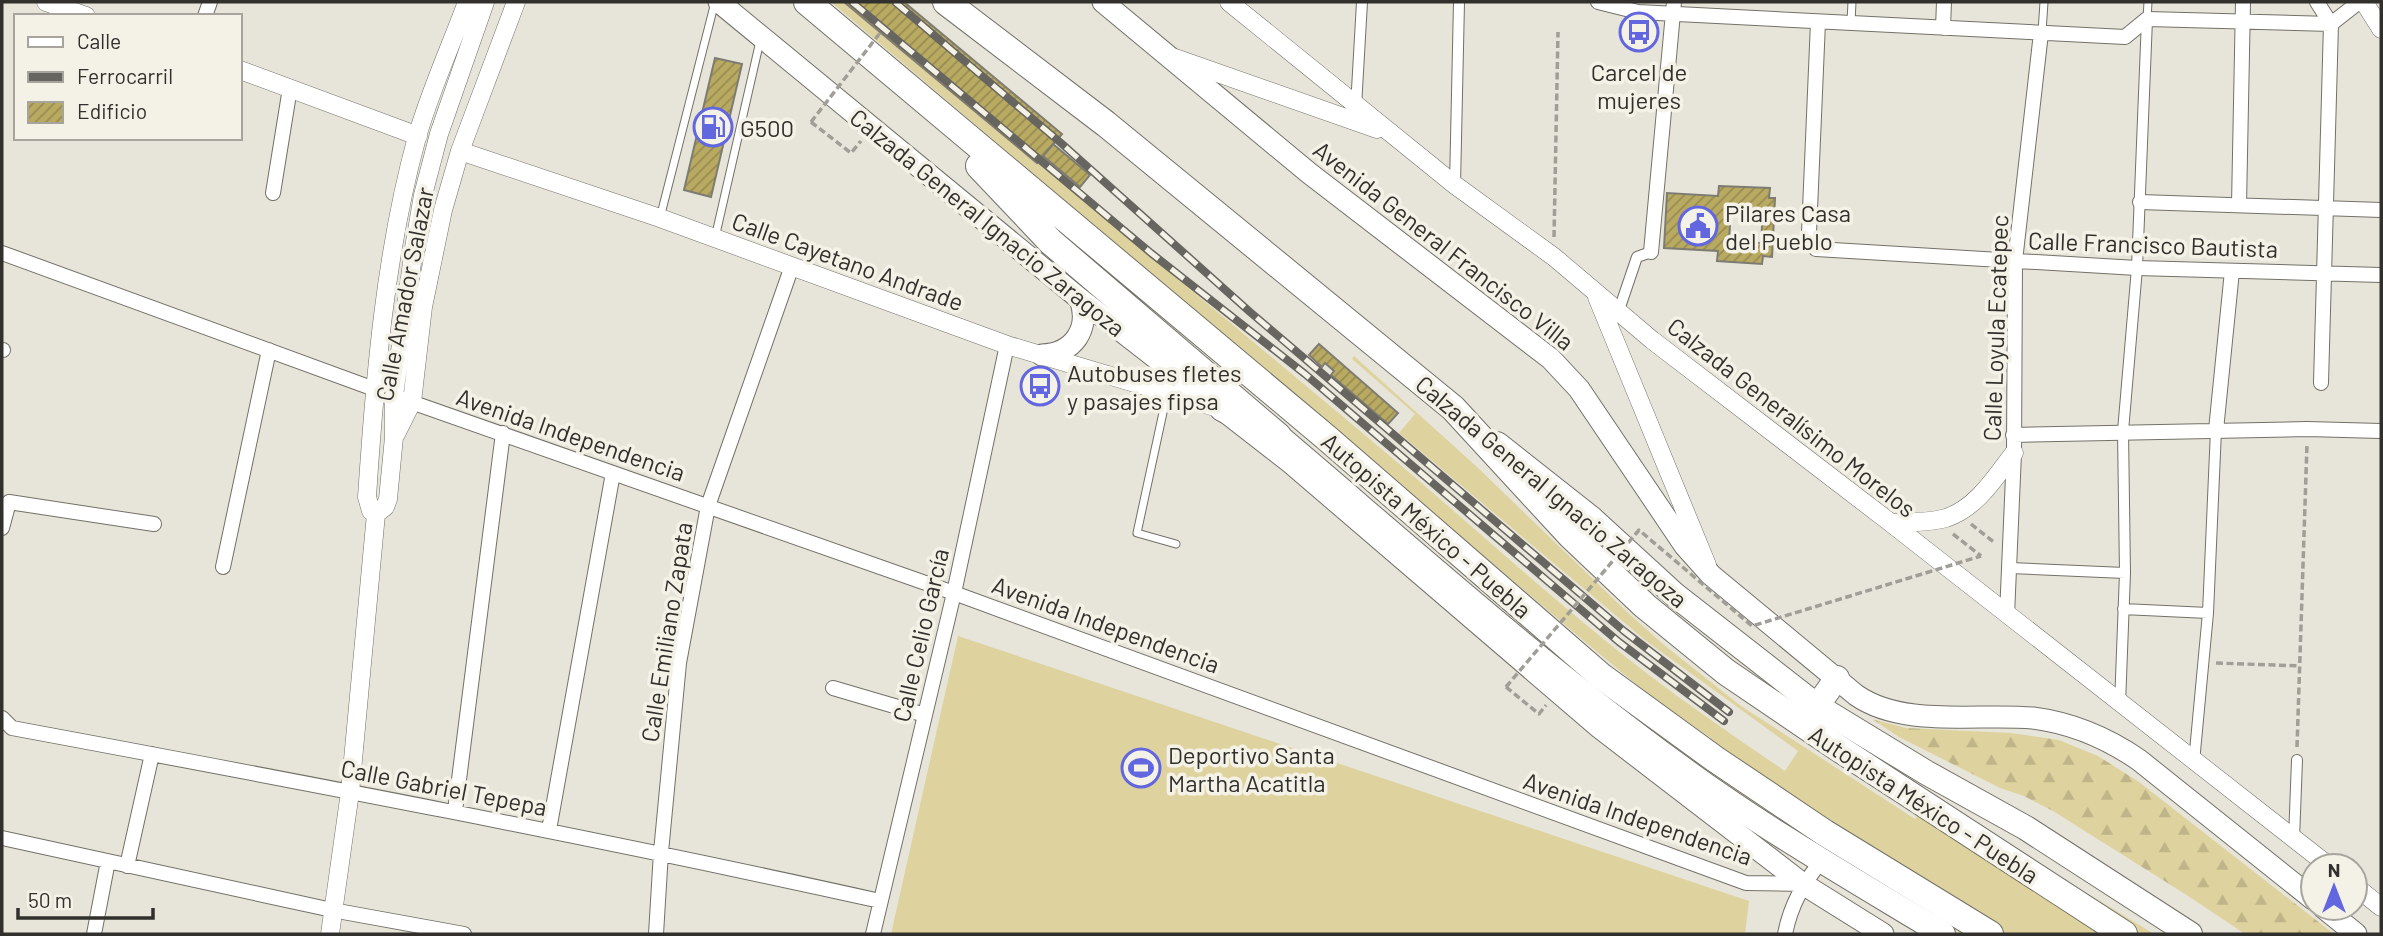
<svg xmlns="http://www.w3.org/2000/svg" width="2383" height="936" viewBox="0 0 2383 936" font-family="Barlow,sans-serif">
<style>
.grass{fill:#ded39e}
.forest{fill:url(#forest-firs)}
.building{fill:url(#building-hatch);stroke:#7e7c72;stroke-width:2;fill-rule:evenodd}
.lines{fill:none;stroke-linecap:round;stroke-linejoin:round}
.service-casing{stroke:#737167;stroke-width:9}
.pedestrian-casing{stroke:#737167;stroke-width:12}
.minor-casing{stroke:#737167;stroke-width:16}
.tertiary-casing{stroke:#737167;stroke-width:19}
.secondary-casing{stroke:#737167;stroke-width:23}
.trunk-casing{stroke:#737167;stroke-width:26}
.motorway-casing{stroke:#737167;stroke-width:28}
.path{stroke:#a09e96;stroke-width:3.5;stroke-dasharray:7 3.5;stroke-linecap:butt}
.service{stroke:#fff;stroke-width:7}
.pedestrian{stroke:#fff;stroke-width:10}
.minor{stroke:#fff;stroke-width:14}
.tertiary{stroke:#fff;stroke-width:18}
.secondary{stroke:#fff;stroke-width:21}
.trunk{stroke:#fff;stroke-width:24}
.motorway{stroke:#fff;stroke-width:26}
.rail-casing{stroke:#67655f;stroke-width:8}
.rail{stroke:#f4f2e7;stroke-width:5;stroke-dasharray:16;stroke-linecap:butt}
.path-bridge{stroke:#a09e96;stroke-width:3.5;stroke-dasharray:7 3.5;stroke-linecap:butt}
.labels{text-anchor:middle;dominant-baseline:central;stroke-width:7;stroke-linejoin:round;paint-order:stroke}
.poi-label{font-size:24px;fill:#31302c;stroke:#f4f2e7;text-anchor:start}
.street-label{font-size:24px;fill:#31302c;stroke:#f4f2e7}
</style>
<defs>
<pattern id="forest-firs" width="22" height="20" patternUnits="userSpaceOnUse" patternTransform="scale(1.75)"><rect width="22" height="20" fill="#ded39e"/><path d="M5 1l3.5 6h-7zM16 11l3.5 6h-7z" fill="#bfb588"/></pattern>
<pattern id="building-hatch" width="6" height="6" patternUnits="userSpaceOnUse" patternTransform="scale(1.75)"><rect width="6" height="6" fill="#b9aa62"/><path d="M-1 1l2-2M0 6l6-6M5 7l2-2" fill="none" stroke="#978b51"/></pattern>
</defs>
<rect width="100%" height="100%" fill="#e7e5da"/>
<!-- grass -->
<path class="grass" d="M831 2H846C1025 153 1205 301 1385 452 1472 525 1555 603 1645 672 1691 707 1738 739 1785 771L1798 751 1645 640 1399 433 1415 414 1352 359 1354 356 1476 466 1626 611 1664 645 1741 706 1915 819 1928 796 2154 934H1962L1692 764 1711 738 1654 699 1590 646Z
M958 636 1749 901 1745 934H891Z"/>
<!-- forest -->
<path class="forest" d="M1872 719 1906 728 2011 733 2059 740 2098 756 2139 782 2334 934H2245L2185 894 2053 811 2024 796 2000 788 1899 737Z"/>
<!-- building -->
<path class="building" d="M844 2H904L1062 134 1037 163Z
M715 58 742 64 711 197 684 190Z
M1053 144 1090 175 1080 187 1043 156Z
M1719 186 1770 188 1769 198H1775L1772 257 1763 256 1762 264 1717 261 1718 251 1664 248 1667 193 1718 196ZM1731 208 1763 210 1761 243 1729 241Z
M1319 344 1398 413 1388 424 1331 375 1334 371 1325 363 1322 367 1309 355Z"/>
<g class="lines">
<defs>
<path id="service" d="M2147 19 2148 2
M1851 22 1852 2
M2042 32 2044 2
M660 218 715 2
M715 238 760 41
M1167 394 1137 533 1176 544"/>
<path id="pedestrian" d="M1356 107 1362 2
M1455 185 1459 2
M1618 313 1637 257 1651 252
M2010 568 2125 573
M2123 609 2208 613
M2120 704 2125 573 2123 431 2137 268 2147 19
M2194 762 2208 613 2216 430
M2294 839 2297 760"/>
<path id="minor" d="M1598 2 1638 12 2125 37 2147 19 2331 24 2359 2
M2317 2 2331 24 2321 383
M205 16 210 2
M1818 22 1809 233 1816 249 2137 268 2381 275
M1943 28 1944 2
M273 193 290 88
M2140 202 2381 210
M2239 205 2243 2
M1651 252 1674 2
M2 253 377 390
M2 350H3
M394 396 954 593 1746 883 1803 884
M2216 430 2232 271
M2013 435 2307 429 2381 431
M2 528 9 502 154 524
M223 567 269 350
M2007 615 2014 453 2015 261 2041 33
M833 688 925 715
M2 718 12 728C302 782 592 837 880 901
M455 811 503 433
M549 830 613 473
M2 838 332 910 464 934
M127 866 152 754
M94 934 108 861
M656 934 661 852 679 663 708 506 792 266
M873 934 954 593 1007 345
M1785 934C1791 904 1803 884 1822 860"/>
<path id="tertiary" d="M46 2 86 16
M1229 2 1455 185 1554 257 1652 340 1891 523 2329 866
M2364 2 2381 29
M1175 58 1377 129
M240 70 418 136
M460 151 660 218 1007 345 1215 407
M1597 297 1707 565
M396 434 412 402 423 307 443 210 460 151 516 2
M376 514 385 507 388 499 394 437V396L414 248 423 195 439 134 485 2
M1891 523C1909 522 1929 523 1946 518 1977 508 1996 476 2014 453
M2355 886 2381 907
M330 934 350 792 376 514 371 511 367 497C375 377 385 253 417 137 430 91 451 46 467 2"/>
<path id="secondary" d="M719 2 1080 299 1291 463 1600 728 1803 884 1883 934
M1103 2 1309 173 1551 359 1579 389 1685 546 1711 575 1856 695C1903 728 1977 713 2033 718 2072 723 2107 738 2139 760L2313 899
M1042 355C1073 354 1091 329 1080 299
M2324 908 2356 934"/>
<path id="trunk" d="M1222 409 1278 436C1410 548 1539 664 1679 766 1763 828 1854 880 1943 934
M1497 444 1592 519 1675 595 1817 706 1927 773 2026 828 2190 934
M1817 706 1837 678"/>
<path id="motorway" d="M807 2 1328 439 1601 676 1715 759 1825 833 1990 934
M946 2 1106 124 1453 408 1570 535 1645 606 1726 672 1835 746 2124 934
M979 166 1051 242 1278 436"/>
</defs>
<!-- service casing -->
<use href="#service" class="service-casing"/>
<!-- pedestrian casing -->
<use href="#pedestrian" class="pedestrian-casing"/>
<!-- minor casing -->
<use href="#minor" class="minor-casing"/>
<!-- tertiary casing -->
<use href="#tertiary" class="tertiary-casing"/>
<!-- secondary casing -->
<use href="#secondary" class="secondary-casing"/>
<!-- trunk casing -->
<use href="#trunk" class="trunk-casing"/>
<!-- motorway casing -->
<use href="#motorway" class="motorway-casing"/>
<!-- path -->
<path class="path" d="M905 3 906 2
M811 122 851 153 861 141
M1554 237 1558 32
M1971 524 1995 543
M1953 534 1981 556
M2216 663 2300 666
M1506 687 1539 714 1546 705
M2297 747 2307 444"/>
<!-- service -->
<use href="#service" class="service"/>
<!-- pedestrian -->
<use href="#pedestrian" class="pedestrian"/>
<!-- minor -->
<use href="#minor" class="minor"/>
<!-- tertiary -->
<use href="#tertiary" class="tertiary"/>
<!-- secondary -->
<use href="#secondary" class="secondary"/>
<!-- trunk -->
<use href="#trunk" class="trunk"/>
<!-- motorway -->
<use href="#motorway" class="motorway"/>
<defs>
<path id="rail" d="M852 2 1151 253 1305 374 1619 642 1724 721
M895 2 1061 143 1250 312 1624 631 1729 712"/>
</defs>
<!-- rail casing -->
<use href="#rail" class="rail-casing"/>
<!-- rail -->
<use href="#rail" class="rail"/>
<!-- path-bridge -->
<path class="path-bridge" d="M811 122 880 33
M1506 687 1639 530 1752 626 1981 556"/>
</g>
<!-- icons -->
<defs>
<symbol id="bus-ring" viewBox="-11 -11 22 22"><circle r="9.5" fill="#f4f2e7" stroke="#6266df" stroke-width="1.5"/><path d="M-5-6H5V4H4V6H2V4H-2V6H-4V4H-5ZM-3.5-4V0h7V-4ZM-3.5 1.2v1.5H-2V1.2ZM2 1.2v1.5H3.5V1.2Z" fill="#6266df"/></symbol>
<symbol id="fuel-ring" viewBox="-11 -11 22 22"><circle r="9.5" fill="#f4f2e7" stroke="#6266df" stroke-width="1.5"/><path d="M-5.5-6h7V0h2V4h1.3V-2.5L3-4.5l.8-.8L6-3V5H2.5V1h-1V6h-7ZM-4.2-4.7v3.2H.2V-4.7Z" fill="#6266df"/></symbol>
<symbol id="civic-ring" viewBox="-11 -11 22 22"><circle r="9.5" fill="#f4f2e7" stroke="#6266df" stroke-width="1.5"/><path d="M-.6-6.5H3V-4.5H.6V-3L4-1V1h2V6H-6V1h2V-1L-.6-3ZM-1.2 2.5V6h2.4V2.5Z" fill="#6266df"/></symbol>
<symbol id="stadium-ring" viewBox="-11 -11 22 22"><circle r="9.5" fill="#f4f2e7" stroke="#6266df" stroke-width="1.5"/><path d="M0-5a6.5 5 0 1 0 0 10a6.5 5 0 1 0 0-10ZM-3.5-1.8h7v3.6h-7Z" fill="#6266df"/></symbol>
</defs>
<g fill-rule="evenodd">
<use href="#bus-ring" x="1617" y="10" width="44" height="44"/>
<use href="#fuel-ring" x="691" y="105" width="44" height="44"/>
<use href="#civic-ring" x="1676" y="204" width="44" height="44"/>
<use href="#bus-ring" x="1018" y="364" width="44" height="44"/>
<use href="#stadium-ring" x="1119" y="746" width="44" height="44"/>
</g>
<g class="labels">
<!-- poi labels -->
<g class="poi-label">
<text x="1639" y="71" text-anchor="middle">Carcel de<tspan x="1639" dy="28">mujeres</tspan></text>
<text x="740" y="127">G500</text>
<text x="1725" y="212">Pilares Casa<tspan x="1725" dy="28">del Pueblo</tspan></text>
<text x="1067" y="372">Autobuses fletes<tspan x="1067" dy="28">y pasajes fipsa</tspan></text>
<text x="1168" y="754">Deportivo Santa<tspan x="1168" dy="28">Martha Acatitla</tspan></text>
</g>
<!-- street labels -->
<g class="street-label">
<text transform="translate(988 222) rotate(39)">Calzada General Ignacio Zaragoza</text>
<text transform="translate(2153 244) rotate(2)">Calle Francisco Bautista</text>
<text transform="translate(1444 245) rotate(38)">Avenida General Francisco Villa</text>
<text transform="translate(848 261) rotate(20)">Calle Cayetano Andrade</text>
<text transform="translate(404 294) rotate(-79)">Calle Amador Salazar</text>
<text transform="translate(1995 328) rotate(-88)">Calle Loyula Ecatepec</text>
<text transform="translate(1792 417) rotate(38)">Calzada Generalísimo Morelos</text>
<text transform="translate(571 434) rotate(19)">Avenida Independencia</text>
<text transform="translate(1552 491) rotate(40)">Calzada General Ignacio Zaragoza</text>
<text transform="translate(1427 525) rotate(41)">Autopista México - Puebla</text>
<text transform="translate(1106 624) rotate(20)">Avenida Independencia</text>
<text transform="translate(666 632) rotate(-81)">Calle Emiliano Zapata</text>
<text transform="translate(920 635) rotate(-77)">Calle Celio García</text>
<text transform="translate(444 787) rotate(11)">Calle Gabriel Tepepa</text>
<text transform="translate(1924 804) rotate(33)">Autopista México - Puebla</text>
<text transform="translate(1638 818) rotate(19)">Avenida Independencia</text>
</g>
</g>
<!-- border -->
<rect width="2383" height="936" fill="none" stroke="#31302c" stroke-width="7"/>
<!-- legend -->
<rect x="14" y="14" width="228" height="126" fill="#f4f2e7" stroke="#a6a49c" stroke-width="2"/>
<rect x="28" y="37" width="35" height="10" fill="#ffffff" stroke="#a6a49c" stroke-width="2"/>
<text x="77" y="49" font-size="21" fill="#31302c">Calle</text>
<rect x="28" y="72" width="35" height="10" fill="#67655f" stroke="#a6a49c" stroke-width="2"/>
<text x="77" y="84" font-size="21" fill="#31302c">Ferrocarril</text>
<rect x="28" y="102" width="35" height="21" fill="url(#building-hatch)" stroke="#a6a49c" stroke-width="2"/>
<text x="77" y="119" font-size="21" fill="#31302c">Edificio</text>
<!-- north arrow -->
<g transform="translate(2334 887)"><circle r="33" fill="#f4f2e7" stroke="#a6a49c" stroke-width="2"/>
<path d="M0-5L12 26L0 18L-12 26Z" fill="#6266df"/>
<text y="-10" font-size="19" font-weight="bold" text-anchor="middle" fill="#31302c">N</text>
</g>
<!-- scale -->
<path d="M18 908v10h135v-10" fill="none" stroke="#31302c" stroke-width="3.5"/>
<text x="28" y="908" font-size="21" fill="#31302c" stroke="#f4f2e7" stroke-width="5" paint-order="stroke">50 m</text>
</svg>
